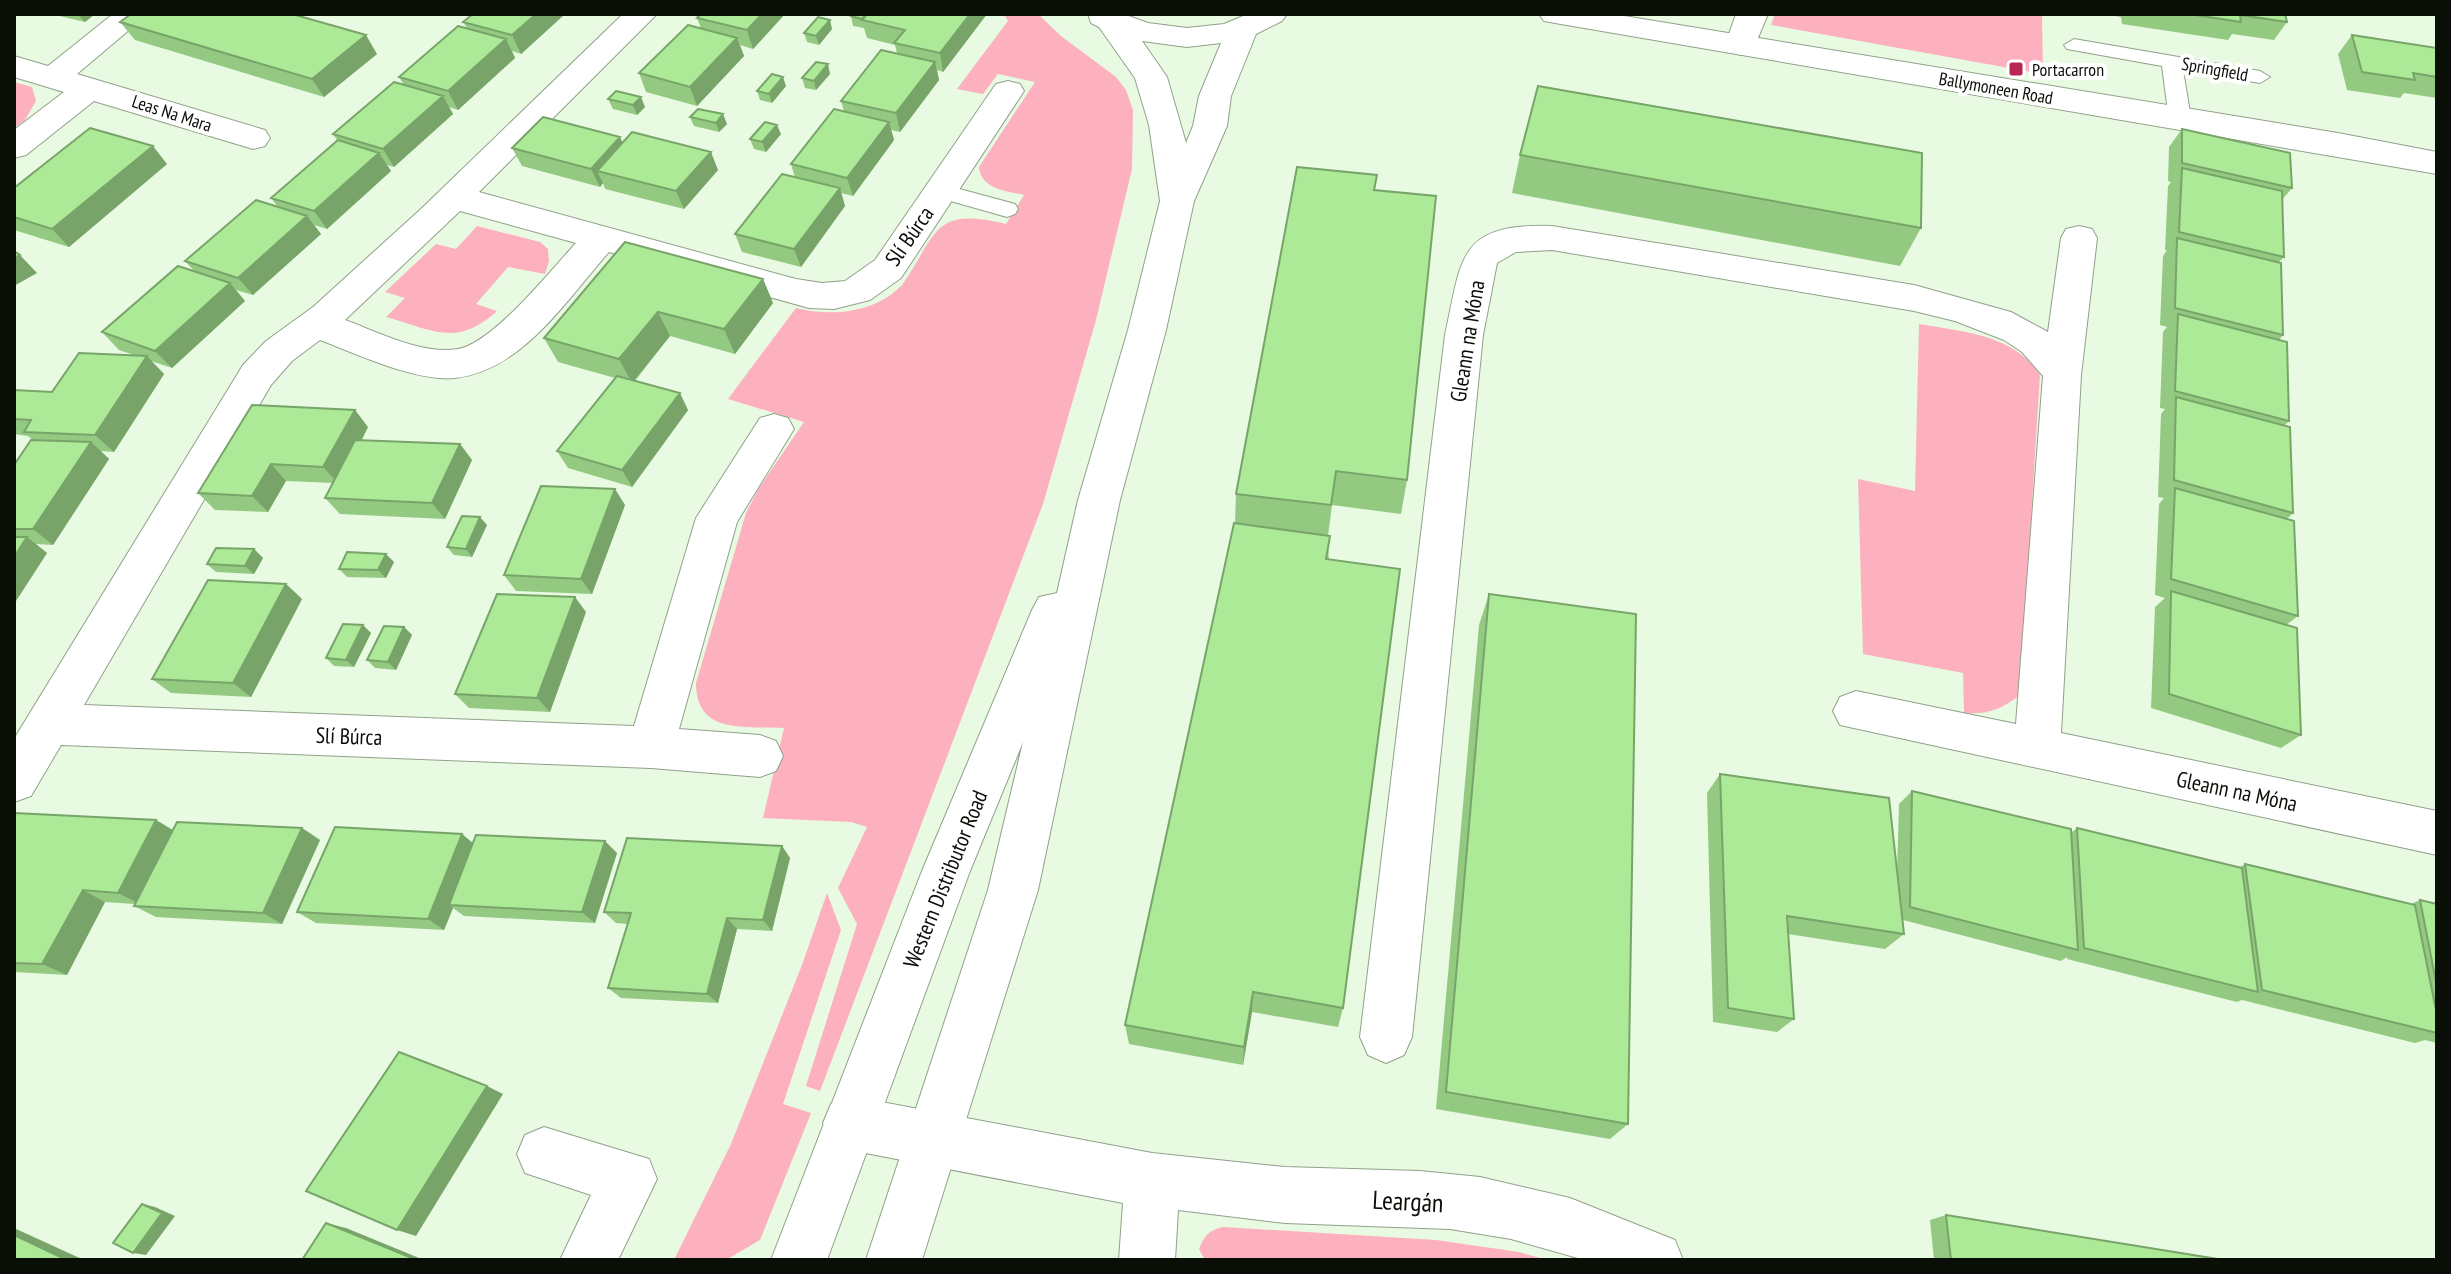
<svg xmlns="http://www.w3.org/2000/svg" width="2451" height="1274" viewBox="0 0 2451 1274" font-family="'PT Sans Narrow',sans-serif">
<style>
.green{fill:#fdb0bd}
.lines{fill:none;stroke-linecap:round;stroke-linejoin:round}
.lane-casing{stroke:#90a18a;stroke-width:2}
.street-casing{stroke:#90a18a;stroke-width:2}
.secondary-casing{stroke:#90a18a;stroke-width:2}
.lane{fill:#fff;fill-rule:evenodd}
.street{fill:#fff;fill-rule:evenodd}
.secondary{fill:#fff;fill-rule:evenodd}
.wall{fill:#94c982}
.shaded-wall{fill:#78a46a}
.building{fill:#acea97;stroke:#78a46a;stroke-width:2}
.poi-dot{fill:#b62754;stroke:#fff;stroke-width:3}
.labels{text-anchor:middle;dominant-baseline:central;stroke-width:8;stroke-linejoin:round;paint-order:stroke}
.far-poi-label{font-size:18px;fill:#090f07;stroke:#fff;text-anchor:start}
.far-street-label{font-size:18px;fill:#090f07;stroke:#fff}
.street-label{font-size:22px;fill:#090f07;stroke:#fff}
.near-street-label{font-size:26px;fill:#090f07;stroke:#fff}
</style>
<rect width="100%" height="100%" fill="#e8fbe2"/>
<!-- green -->
<path class="green" d="M1004 14H1038L1061 36 1116 77 1126 90 1133 110 1132 169 1096 320 1043 504 820 1091 806 1086 857 924 838 888 867 827 851 822 763 818 784 728C745 726 696 735 696 683L746 513 759 488 804 422 728 399 796 308C832 317 875 313 902 285 939 231 933 207 1006 224L1024 195C1006 191 981 189 979 167L1035 82 998 74 983 94 957 89 1008 21Z
M1775 14H2042L2043 74 1771 25Z
M14 82 32 87 36 101 25 120 14 128Z
M477 226 540 242 548 249 549 261 545 274 508 267 476 304 497 311C456 348 433 330 386 317L405 298 385 292 436 244 456 249Z
M1919 324C1963 332 2014 334 2040 375L2020 695C2002 709 1987 715 1964 713L1963 673 1863 654 1858 479 1915 491Z
M827 893 841 930 783 1104 811 1113 760 1240 726 1260H674L731 1144 802 965Z
M1223 1227 1436 1240 1519 1252 1547 1260 1204 1258 1199 1249C1204 1236 1209 1230 1223 1227Z"/>
<g class="lines">
<defs>
<path id="lane" d="M2074 39 2260 71 2270 77 2260 83 2183 70 2191 119 2180 126 2169 119 2162 66 2067 49 2064 45Z
M941 184 1015 204 1018 209 1015 214 1007 217 933 196 930 191 933 186Z"/>
<path id="street" d="M113 14H148L77 74 265 130 270 138 265 146 253 149 94 101 26 155 14 158V130L64 92 14 77V56L48 66Z
M623 14H657L479 192 796 279 822 283 845 281 875 260 996 84 1008 81 1020 84 1024 91 901 278 870 300 834 309 809 308 609 252C568 298 522 371 455 378 416 382 357 354 320 340L292 361 271 385 84 705 634 726 696 518 760 418 774 414 788 418 794 429 737 522 679 729 760 735 776 741 783 756 776 771 760 777 651 768 61 745 31 796 14 802V739L243 365 266 341 313 307 421 209ZM460 211 576 243C551 270 493 343 458 349 422 355 378 332 345 320Z
M1736 14H1768L1752 52 1741 55 1730 52 1725 45Z
M1552 226 1914 285 2011 312 2048 332 2061 238 2066 229 2079 226 2092 229 2097 238 2081 375 2061 733 2437 811V855L1840 725 1833 711 1840 697 1856 691 2016 724 2043 376 2022 352 2004 340 1955 321 1914 311 1552 250 1516 252 1497 263 1483 335 1412 1037 1404 1055 1386 1063 1368 1055 1360 1037 1445 335C1462 258 1457 223 1552 226Z
M850 1096 1152 1153 1285 1167 1420 1171 1480 1177 1570 1198 1675 1240 1683 1260H1585L1511 1239 1450 1229 1285 1223 1178 1210 1175 1260H1119L1123 1203 850 1150 831 1142 823 1123 831 1104Z
M544 1127 649 1159 657 1179 618 1260H560L591 1195 525 1173 517 1154 525 1135Z"/>
<path id="secondary" d="M1088 14H1123L1148 23 1187 28 1224 24 1248 14H1287L1282 21 1256 34 1231 96 1227 126 1194 201 1166 330 1120 500 1038 890 922 1260H866L988 890 1023 742 970 871 827 1260H771L922 871 1032 610 1039 597 1057 593 1078 500 1128 330 1160 201 1149 125 1135 78 1099 27 1091 23ZM1142 41 1187 47 1221 43 1199 96 1193 126 1186 143 1167 77Z
M1539 14H1612L2338 133 2437 152V174L1555 23 1544 21Z"/>
</defs>
<!-- lane casing -->
<use href="#lane" class="lane-casing"/>
<!-- street casing -->
<use href="#street" class="street-casing"/>
<!-- secondary casing -->
<use href="#secondary" class="secondary-casing"/>
<!-- lane -->
<use href="#lane" class="lane"/>
<!-- street -->
<use href="#street" class="street"/>
<!-- secondary -->
<use href="#secondary" class="secondary"/>
</g>
<!-- wall -->
<path class="wall" d="M51 14H95L85 22Z
M565 14 521 54 512 51 515 58 458 110 449 107 453 114 394 167 387 165 391 171 327 229 314 225 321 234 253 295 236 290 245 301 172 368 151 361 164 374 114 452 101 451 109 459 53 545 36 544 47 553 14 604V465L33 440 28 436 14 434V390L52 392 137 356 119 350 102 332 195 272 185 261 278 207 271 198 337 140 333 134 404 85 399 77 467 28 463 22Z
M701 14H785L753 49 740 45 744 56 697 106 646 92 639 73 701 28 697 18Z
M853 14H987L943 72 937 70 939 80 900 132 891 130 894 140 853 196 841 193 845 206 801 267 742 252 735 234 795 178 791 164 844 111 841 101 897 53 895 45 867 38 864 28 853 26 851 16Z
M2103 14H2285L2287 22 2274 40 2232 34 2228 40 2122 24 2121 17Z
M120 22 377 54 324 97 135 40Z
M832 29 819 45 807 42 804 33Z
M2352 35 2437 48V98L2404 93 2400 98 2347 90 2338 54Z
M830 74 816 90 805 88 802 78Z
M786 86 772 103 760 100 757 91Z
M608 99 645 107 637 115 613 109Z
M690 117 727 124 719 132 694 126Z
M2182 129 2292 188 2282 200 2284 257 2279 262 2283 335 2279 340 2289 421 2284 426 2293 513 2287 519 2298 616 2286 625 2301 735 2281 748 2151 708 2155 607 2165 598 2155 595 2159 504 2164 498 2158 497 2161 414 2165 409 2160 408 2163 332 2167 327 2160 325 2163 256 2167 250H2165L2168 186 2171 182 2168 181 2169 147Z
M781 134 766 152 754 149 750 139Z
M622 142 718 170 684 209 605 189 603 183 600 187 522 166 512 148Z
M1520 155 1921 228 1900 266 1512 193Z
M167 164 69 247 14 230V188Z
M1377 175 1375 190 1407 480 1401 514 1332 505 1328 536 1343 1008 1338 1027 1252 1012 1243 1065 1129 1044 1125 1025 1235 523 1236 494Z
M763 279 773 303 735 354 670 336 635 381 688 410 632 487 568 468 557 451 615 378 558 362 544 338Z
M368 427 362 440 460 444 472 460 445 519 340 514 325 498 333 483 286 481 268 512 215 510 198 493Z
M625 505 592 594 516 591 504 575Z
M487 525 472 557 454 555 447 547Z
M254 549 263 558 254 574 216 572 207 564Z
M394 562 386 578 347 577 339 569Z
M286 584 302 599 251 697 171 693 152 679Z
M1489 594 1628 1124 1610 1139 1436 1109 1479 625Z
M586 612 550 712 469 708 455 694Z
M404 627 412 635 396 670 375 668 367 660Z
M371 633 354 667 334 666 326 658Z
M1720 774 1897 873 1899 804 1912 791 2072 832 2077 828 2240 867 2245 864 2411 904 2420 900 2437 904V1043L2425 1040 2415 1043 2242 1000 2237 1002 2067 959V957L2061 961 1903 920 1904 934 1885 949 1788 934 1794 1019 1777 1032 1713 1022 1707 793Z
M14 813 156 820 173 830 302 828 320 840 282 924 156 917 134 906 135 904 105 902 67 975 14 972Z
M462 834 473 843 617 853 595 923 464 916 453 908 444 930 316 923 297 912Z
M782 846 790 858 772 931 737 929 718 1003 621 998 608 988 628 924 616 923 604 912Z
M1946 1215 2224 1260H1934L1930 1220Z"/>
<!-- shaded-wall -->
<path class="shaded-wall" d="M78 14H95L85 22Z
M536 14H565L521 54 512 35Z
M762 14H785L753 49 747 30Z
M970 14H987L943 72 940 53Z
M830 20 832 29 819 45 816 36Z
M366 35 377 54 324 97 312 79Z
M737 38 744 56 697 106 690 87Z
M506 39 515 58 458 110 448 91Z
M935 62 939 80 900 132 896 113Z
M828 64 830 74 816 90 814 81Z
M783 77 786 86 772 103 769 94Z
M443 96 453 114 394 167 383 149Z
M641 97 645 107 637 115 633 105Z
M723 114 727 124 719 132 716 123Z
M889 122 894 140 853 196 847 178Z
M777 125 781 134 766 152 762 142Z
M620 137 628 155 597 171 603 183 600 187 591 169Z
M153 146 167 164 69 247 52 229Z
M711 152 718 170 684 209 676 191Z
M379 153 391 171 327 229 314 211Z
M840 188 845 206 801 267 794 249Z
M307 216 321 234 253 295 238 278Z
M20 255 37 273 14 286V258Z
M763 279 773 303 735 354 724 329Z
M230 283 245 301 172 368 155 351Z
M658 312 670 336 632 383 619 359Z
M147 356 164 374 114 452 95 435Z
M680 393 688 410 632 487 622 470Z
M355 410 368 427 338 483 323 467Z
M91 442 109 459 53 545 33 529Z
M460 444 472 460 445 519 432 503Z
M271 464 286 481 268 512 252 496Z
M615 489 625 505 592 594 581 579Z
M480 517 487 525 472 557 466 549Z
M27 537 47 553 14 604V557Z
M254 549 263 558 254 574 245 566Z
M386 554 394 562 386 578 378 570Z
M286 584 302 599 251 697 233 683Z
M575 597 586 612 550 712 537 698Z
M363 625 371 633 354 667 346 660Z
M404 627 412 635 396 670 388 662Z
M156 820 177 833 140 904 118 893Z
M302 828 320 840 282 924 263 913Z
M462 834 476 846 449 905 453 908 444 930 428 919Z
M605 841 617 853 595 923 582 912Z
M782 846 790 858 772 931 763 920Z
M83 890 105 902 67 975 42 964Z
M727 918 737 929 718 1003 707 994Z
M1253 992 1252 1012 1243 1065 1244 1047Z
M487 1086 503 1094 416 1236 397 1230Z
M142 1204 155 1207 175 1216 146 1255 133 1253Z
M326 1223 346 1228 424 1260H417Z
M14 1228 84 1260H67L14 1235Z"/>
<!-- building -->
<path class="building" d="M131 14H292L366 35 312 79 120 22Z
M473 14H536L512 35 463 22Z
M701 14H762L747 30 697 18Z
M853 14H866L862 19 851 16Z
M867 14H970L940 53 894 43 905 30 862 20Z
M2189 14H2285L2287 22 2240 15 2241 22Z
M818 17 830 20 816 36 804 33Z
M688 25 737 38 690 87 639 73Z
M458 26 506 39 448 91 399 77Z
M2352 35 2437 48V77L2413 73 2415 80 2362 72Z
M881 50 935 62 896 113 841 101Z
M816 62 828 64 814 81 802 78Z
M772 74 783 77 769 94 757 91Z
M394 82 443 96 383 149 333 134Z
M1538 86 1922 153 1921 228 1520 155Z
M616 91 641 97 633 105 608 99Z
M698 109 723 114 716 123 690 117Z
M834 109 889 122 847 178 791 164Z
M543 117 620 137 591 169 512 148Z
M765 122 777 125 762 142 750 139Z
M90 128 153 146 52 229 14 217V188Z
M2182 129 2290 153 2292 188 2182 163Z
M632 132 711 152 676 191 597 171Z
M338 140 379 153 314 211 271 198Z
M1297 167 1377 175 1374 190 1436 196 1407 480 1336 471 1331 505 1236 494Z
M2182 168 2282 191 2284 257 2179 232Z
M782 174 840 188 794 249 735 234Z
M256 200 307 216 238 278 185 261Z
M2177 238 2281 263 2283 335 2175 308Z
M625 242 763 279 724 329 658 312 619 359 544 338Z
M14 251 20 255 14 258Z
M178 266 230 283 155 351 102 332Z
M2178 314 2287 342 2289 421 2175 391Z
M79 353 147 356 95 435 24 432 31 420 14 419V390L52 392Z
M617 376 680 393 622 470 557 451Z
M2176 397 2290 427 2293 513 2174 480Z
M252 405 355 410 323 467 271 464 252 496 198 493Z
M31 440 91 442 33 529H14V465Z
M355 440 460 444 432 503 325 498Z
M541 486 615 489 581 579 504 575Z
M2175 488 2294 521 2298 616 2171 579Z
M462 516 480 517 466 549 447 547Z
M1234 523 1330 536 1326 559 1400 569 1343 1008 1253 992 1244 1047 1125 1025Z
M14 537H27L14 557Z
M216 548 254 549 245 566 207 564Z
M347 552 386 554 378 570 339 569Z
M208 580 286 584 233 683 152 679Z
M2171 591 2297 628 2301 735 2169 694Z
M497 594 575 597 537 698 455 694Z
M1489 594 1636 614 1628 1124 1446 1092Z
M343 624 363 625 346 660 326 658Z
M384 626 404 627 388 662 367 660Z
M1720 774 1889 798 1904 934 1787 916 1794 1019 1728 1008Z
M1912 791 2071 829 2078 950 1910 907Z
M14 813 156 820 118 893 83 890 42 964 14 963Z
M177 822 302 828 263 913 134 906Z
M335 827 462 834 428 919 297 912Z
M2077 828 2242 868 2258 992 2084 948Z
M476 835 605 841 582 912 449 905Z
M627 838 782 846 763 920 727 918 707 994 608 988 631 913 604 912Z
M2245 864 2415 905 2437 1015V1033L2262 990Z
M2420 900 2437 904V987Z
M399 1052 487 1086 397 1230 306 1191Z
M142 1204 162 1213 133 1253 113 1243Z
M1946 1215 2224 1260H1951Z
M326 1223 417 1260H302Z
M14 1235 67 1260H14Z"/>
<!-- markers -->
<rect class="poi-dot" x="2008" y="61" width="16" height="16" rx="4"/>
<g class="labels">
<!-- far-poi labels -->
<g class="far-poi-label">
<text x="2032" y="69">Portacarron</text>
</g>
<!-- far-street labels -->
<g class="far-street-label">
<text transform="translate(2215 69) rotate(10)">Springfield</text>
<text transform="translate(1996 88) rotate(10)">Ballymoneen Road</text>
<text transform="translate(172 113) rotate(18)">Leas Na Mara</text>
</g>
<!-- street labels -->
<g class="street-label">
<text transform="translate(909 236) rotate(-55)">Slí Búrca</text>
<text transform="translate(1467 341) rotate(-81)">Gleann na Móna</text>
<text transform="translate(349 736) rotate(2)">Slí Búrca</text>
<text transform="translate(2237 791) rotate(12)">Gleann na Móna</text>
<text transform="translate(945 879) rotate(-68)">Western Distributor Road</text>
</g>
<!-- near-street labels -->
<g class="near-street-label">
<text transform="translate(1408 1201) rotate(3)">Leargán</text>
</g>
</g>
<!-- border -->
<rect width="2451" height="1274" fill="none" stroke="#090f07" stroke-width="32"/>
</svg>
